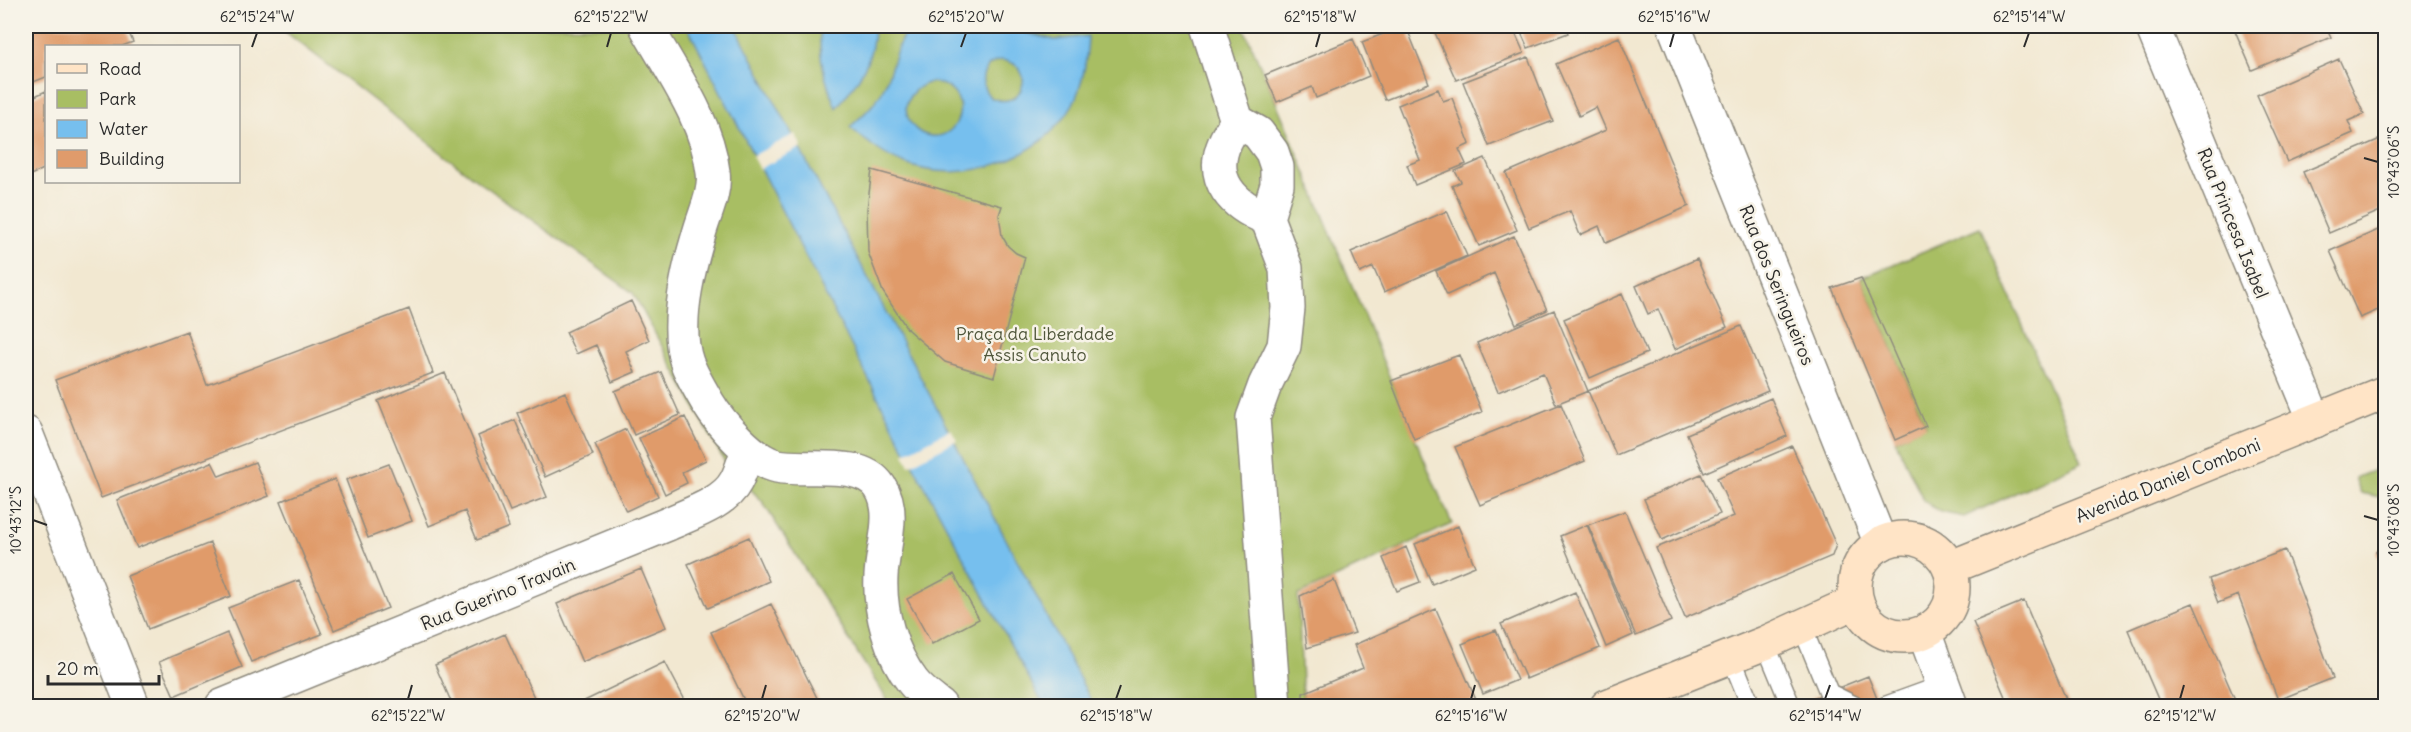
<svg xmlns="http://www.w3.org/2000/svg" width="2411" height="732" viewBox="0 0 2411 732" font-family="Delius,sans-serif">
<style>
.green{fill:#a8be63;stroke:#6a7447;stroke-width:1.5}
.water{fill:#76bfee;stroke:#50758c;stroke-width:1.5;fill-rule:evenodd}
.pier{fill:#f2e8d1}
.building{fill:#e09b6b}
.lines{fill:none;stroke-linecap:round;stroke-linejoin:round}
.lane-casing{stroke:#8e8a7e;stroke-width:21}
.street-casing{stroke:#8e8a7e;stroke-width:36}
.secondary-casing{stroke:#8e8a7e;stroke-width:36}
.lane{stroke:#fff;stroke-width:18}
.street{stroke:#fff;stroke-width:33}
.secondary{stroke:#ffe4c6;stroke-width:33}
.ticks{fill:none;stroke:#2b2b2b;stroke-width:2}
.labels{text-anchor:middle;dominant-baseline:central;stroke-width:5;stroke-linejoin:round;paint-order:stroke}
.street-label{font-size:18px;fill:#2b2b2b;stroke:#f7f3e8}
.park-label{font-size:18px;fill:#50573c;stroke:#f7f3e8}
.neatline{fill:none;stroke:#2b2b2b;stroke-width:2}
.ticks-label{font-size:15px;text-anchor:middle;fill:#2b2b2b}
</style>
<rect width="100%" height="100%" fill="#f7f3e8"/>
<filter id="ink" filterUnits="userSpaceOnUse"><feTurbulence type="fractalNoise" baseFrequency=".0167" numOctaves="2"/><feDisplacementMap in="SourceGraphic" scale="12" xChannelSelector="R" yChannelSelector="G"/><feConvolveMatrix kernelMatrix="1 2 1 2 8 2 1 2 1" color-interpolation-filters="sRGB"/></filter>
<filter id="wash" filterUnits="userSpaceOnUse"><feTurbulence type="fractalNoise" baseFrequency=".008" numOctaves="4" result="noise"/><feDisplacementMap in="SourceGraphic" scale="24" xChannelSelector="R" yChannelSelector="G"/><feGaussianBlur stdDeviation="1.35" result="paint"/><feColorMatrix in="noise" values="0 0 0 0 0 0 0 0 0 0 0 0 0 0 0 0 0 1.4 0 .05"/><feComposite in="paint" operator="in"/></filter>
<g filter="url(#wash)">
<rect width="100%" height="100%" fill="#f2e8d1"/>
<!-- green -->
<path class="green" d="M278 26H1243C1316 190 1379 359 1452 524L1298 595 1303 706H891L762 501 726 464 633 293 470 175Z
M1980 227 2082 462 1964 517 1940 512 1924 501 1895 440 1926 425 1861 278Z
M2385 466V498L2361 493 2355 478Z"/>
<!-- water -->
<path class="water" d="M687 26H735L1094 706H1044L905 450Z
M821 26H874C874 61 858 82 836 108 825 80 817 55 821 26Z
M910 26H925L938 33 954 37 966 35 984 26H1010L1023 32 1055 40 1088 36C1087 59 1083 84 1073 104 1043 159 966 185 908 165 885 157 868 143 850 127 863 115 877 103 884 87 893 66 896 43 910 26ZM1001 60C1039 64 1023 114 990 97 977 82 982 64 1001 60ZM931 82C976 86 963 145 926 135 919 133 912 127 909 120 900 102 914 86 931 82Z"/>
<!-- pier -->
<path class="pier" d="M795 134 802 147 759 169 752 156Z
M951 429 957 440 910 465 904 454Z"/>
<g id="blocks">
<!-- building -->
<path class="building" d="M26 26H126L133 42 122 46H46V77L26 85Z
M1404 26H1406L1429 83 1385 100 1362 42Z
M1432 26H1512L1524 53 1456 80Z
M1518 26H1565L1568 33 1528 48Z
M2233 26H2326L2331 37 2252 70Z
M1619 37 1689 206 1606 243 1599 226 1580 235 1570 211 1529 228 1506 173 1606 130 1596 107 1579 116 1556 64Z
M1353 39 1369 76 1316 98 1312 87 1277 102 1265 75Z
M1528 57 1553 121 1489 146 1463 82Z
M2339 59 2364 114 2348 121 2353 133 2287 162 2257 95Z
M1438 89 1443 101 1452 98 1470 144 1459 149 1466 164 1415 185 1407 165 1420 160 1398 105Z
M46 91V168L26 177V100Z
M2385 137V209L2329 233 2303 172Z
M1485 158 1517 230 1479 246 1452 186 1461 182 1455 171Z
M872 170 1002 206 999 215 1002 236 1008 246 1016 253 1025 257 994 377 945 362 908 330 883 292 868 252 867 209Z
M1447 211 1467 256 1384 292 1373 267 1360 273 1351 252Z
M2385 227V307L2360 318 2330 251Z
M1514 236 1547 310 1516 324 1494 273 1447 295 1436 271Z
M1697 259 1727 327 1675 349 1658 309 1648 314 1636 286Z
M1861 278 1926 426 1895 440 1832 288Z
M1622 294 1647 353 1590 378 1564 319Z
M631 301 649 340 626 351 635 372 612 382 596 345 576 354 566 332Z
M409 309 433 373 101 498 55 380 187 331 207 385Z
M1554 310 1588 391 1556 404 1543 373 1498 392 1477 343Z
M1741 326 1768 391 1616 455 1588 391Z
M1459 355 1482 412 1414 439 1391 381Z
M661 372 680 415 634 435 615 391Z
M445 373 509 527 477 540 465 511 429 526 378 401Z
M565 392 593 455 545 477 517 413Z
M1771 398 1787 436 1704 473 1687 434Z
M1561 404 1585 461 1480 505 1455 447Z
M685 417 706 460 682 472 687 483 665 494 639 438Z
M515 420 547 497 510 511 478 436Z
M626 429 658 496 626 511 595 444Z
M1792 446 1836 545 1832 556 1685 618 1656 548 1734 516 1717 478Z
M212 462 219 476 255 462 269 496 137 548 117 500Z
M389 464 412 521 368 538 346 480Z
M1701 474 1720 514 1662 540 1644 499Z
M335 479 388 608 334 630 281 501Z
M1625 511 1671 621 1636 636 1588 525Z
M1587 525 1633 635 1606 647 1560 536Z
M1458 526 1475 566 1432 584 1415 544Z
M749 537 769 581 708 608 688 564Z
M210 543 231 596 148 629 127 576Z
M1406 547 1420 582 1397 591 1383 558Z
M2385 547V573L2376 551Z
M2285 550 2333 678 2278 700 2238 595 2218 603 2209 579Z
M641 569 666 627 582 662 557 604Z
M954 574 979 619 932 644 907 599Z
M299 580 322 634 251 662 228 608Z
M1334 580 1355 633 1307 648 1300 596Z
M1575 592 1600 648 1526 679 1501 624Z
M2024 601 2069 706H2009L1973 622Z
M2193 603 2237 704 2231 706H2161L2128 630Z
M771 604 821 706H747L711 632Z
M1436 609 1476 700 1463 706H1303V693L1363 668 1354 645Z
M1496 630 1517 680 1483 694 1462 644Z
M227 633 242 667 174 696 159 662Z
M505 634 538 706H453L435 665Z
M665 662 688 706H574Z
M1868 676 1880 706H1793Z"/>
</g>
</g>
<g filter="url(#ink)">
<use href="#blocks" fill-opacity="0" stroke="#8e8a7e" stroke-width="1.5"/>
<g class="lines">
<defs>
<path id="lane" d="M1802 627 1829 693 1855 706
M1765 643 1791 706
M1731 657 1751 706
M1885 706 1943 685"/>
<path id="street" d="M646 26C671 71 707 120 713 172 716 192 704 215 699 234 688 270 674 326 687 363 692 376 701 391 708 403 720 423 753 461 777 466 805 472 861 458 880 487 897 512 882 549 881 576 879 612 891 654 913 682 920 691 931 699 940 706
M1207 26 1237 121 1258 133 1272 152 1277 167V185L1267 218 1286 268 1288 308 1284 346 1265 385 1253 418 1274 706
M1674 26 1881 544
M2152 26 2315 421
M1237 121C1233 128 1228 135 1225 142 1208 180 1234 206 1267 218
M26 433 133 706
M1924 632 1951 706
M222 706 668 524C689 514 725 503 736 481 741 472 744 460 748 450"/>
<path id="secondary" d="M1855 587a49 49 0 1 1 98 0a49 49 0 1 1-98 0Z
M1949 568 2386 392
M1607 706 1765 643 1857 601"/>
</defs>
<!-- lane casing -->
<use href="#lane" class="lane-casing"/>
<!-- street casing -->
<use href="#street" class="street-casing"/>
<!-- secondary casing -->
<use href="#secondary" class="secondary-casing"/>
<!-- lane -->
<use href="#lane" class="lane"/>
<!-- street -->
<use href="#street" class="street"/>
<!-- secondary -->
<use href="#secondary" class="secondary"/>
</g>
</g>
<!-- ticks -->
<path class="ticks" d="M252 47 257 33M607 47 611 33M961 47 966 33M1316 47 1320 33M1670 47 1674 33M2024 47 2029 33M2364 158 2378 162M2364 516 2378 520M33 520 47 525M408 699 412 685M762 699 766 685M1116 699 1121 685M1471 699 1475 685M1825 699 1830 685M2180 699 2184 685"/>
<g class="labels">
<!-- street labels -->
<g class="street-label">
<text transform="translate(2233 223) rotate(68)">Rua Princesa Isabel</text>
<text transform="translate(1777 285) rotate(68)">Rua dos Seringueiros</text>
<text transform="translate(2168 480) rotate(-22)">Avenida Daniel Comboni</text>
<text transform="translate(498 594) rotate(-22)">Rua Guerino Travain</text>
</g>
<!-- park labels -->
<g class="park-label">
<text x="1035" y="333">Praça da Liberdade<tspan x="1035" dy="21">Assis Canuto</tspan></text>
</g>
</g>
<!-- margin -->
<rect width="2411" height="732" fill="none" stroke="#f7f3e8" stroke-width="66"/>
<!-- legend -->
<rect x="45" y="45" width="195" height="138" fill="#f7f3e8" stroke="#a5a39c" stroke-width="1.5"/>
<rect x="57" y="64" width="30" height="9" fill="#ffe4c6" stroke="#a5a39c" stroke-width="1.5"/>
<text x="99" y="75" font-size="18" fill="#2b2b2b">Road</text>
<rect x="57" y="90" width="30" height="18" fill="#a8be63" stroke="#a5a39c" stroke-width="1.5"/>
<text x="99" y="105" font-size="18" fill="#2b2b2b">Park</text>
<rect x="57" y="120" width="30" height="18" fill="#76bfee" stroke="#a5a39c" stroke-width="1.5"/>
<text x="99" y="135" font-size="18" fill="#2b2b2b">Water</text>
<rect x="57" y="150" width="30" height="18" fill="#e09b6b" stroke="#a5a39c" stroke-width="1.5"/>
<text x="99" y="165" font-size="18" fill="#2b2b2b">Building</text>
<!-- scale -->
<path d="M48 675v9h111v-9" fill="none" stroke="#2b2b2b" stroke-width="3"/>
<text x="57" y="675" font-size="18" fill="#2b2b2b" stroke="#f7f3e8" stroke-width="4.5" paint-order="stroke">20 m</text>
<rect x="33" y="33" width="2345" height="666" class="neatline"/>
<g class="ticks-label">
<text x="257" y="22">62°15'24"W</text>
<text x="611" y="22">62°15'22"W</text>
<text x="966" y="22">62°15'20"W</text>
<text x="1320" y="22">62°15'18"W</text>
<text x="1674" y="22">62°15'16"W</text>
<text x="2029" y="22">62°15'14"W</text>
<text transform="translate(2394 162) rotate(-90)" y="5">10°43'06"S</text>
<text transform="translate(16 520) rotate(-90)" y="5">10°43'12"S</text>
<text transform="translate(2394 520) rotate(-90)" y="5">10°43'08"S</text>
<text x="408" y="721">62°15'22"W</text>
<text x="762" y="721">62°15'20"W</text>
<text x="1116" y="721">62°15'18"W</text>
<text x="1471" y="721">62°15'16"W</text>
<text x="1825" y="721">62°15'14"W</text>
<text x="2180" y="721">62°15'12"W</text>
</g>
</svg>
